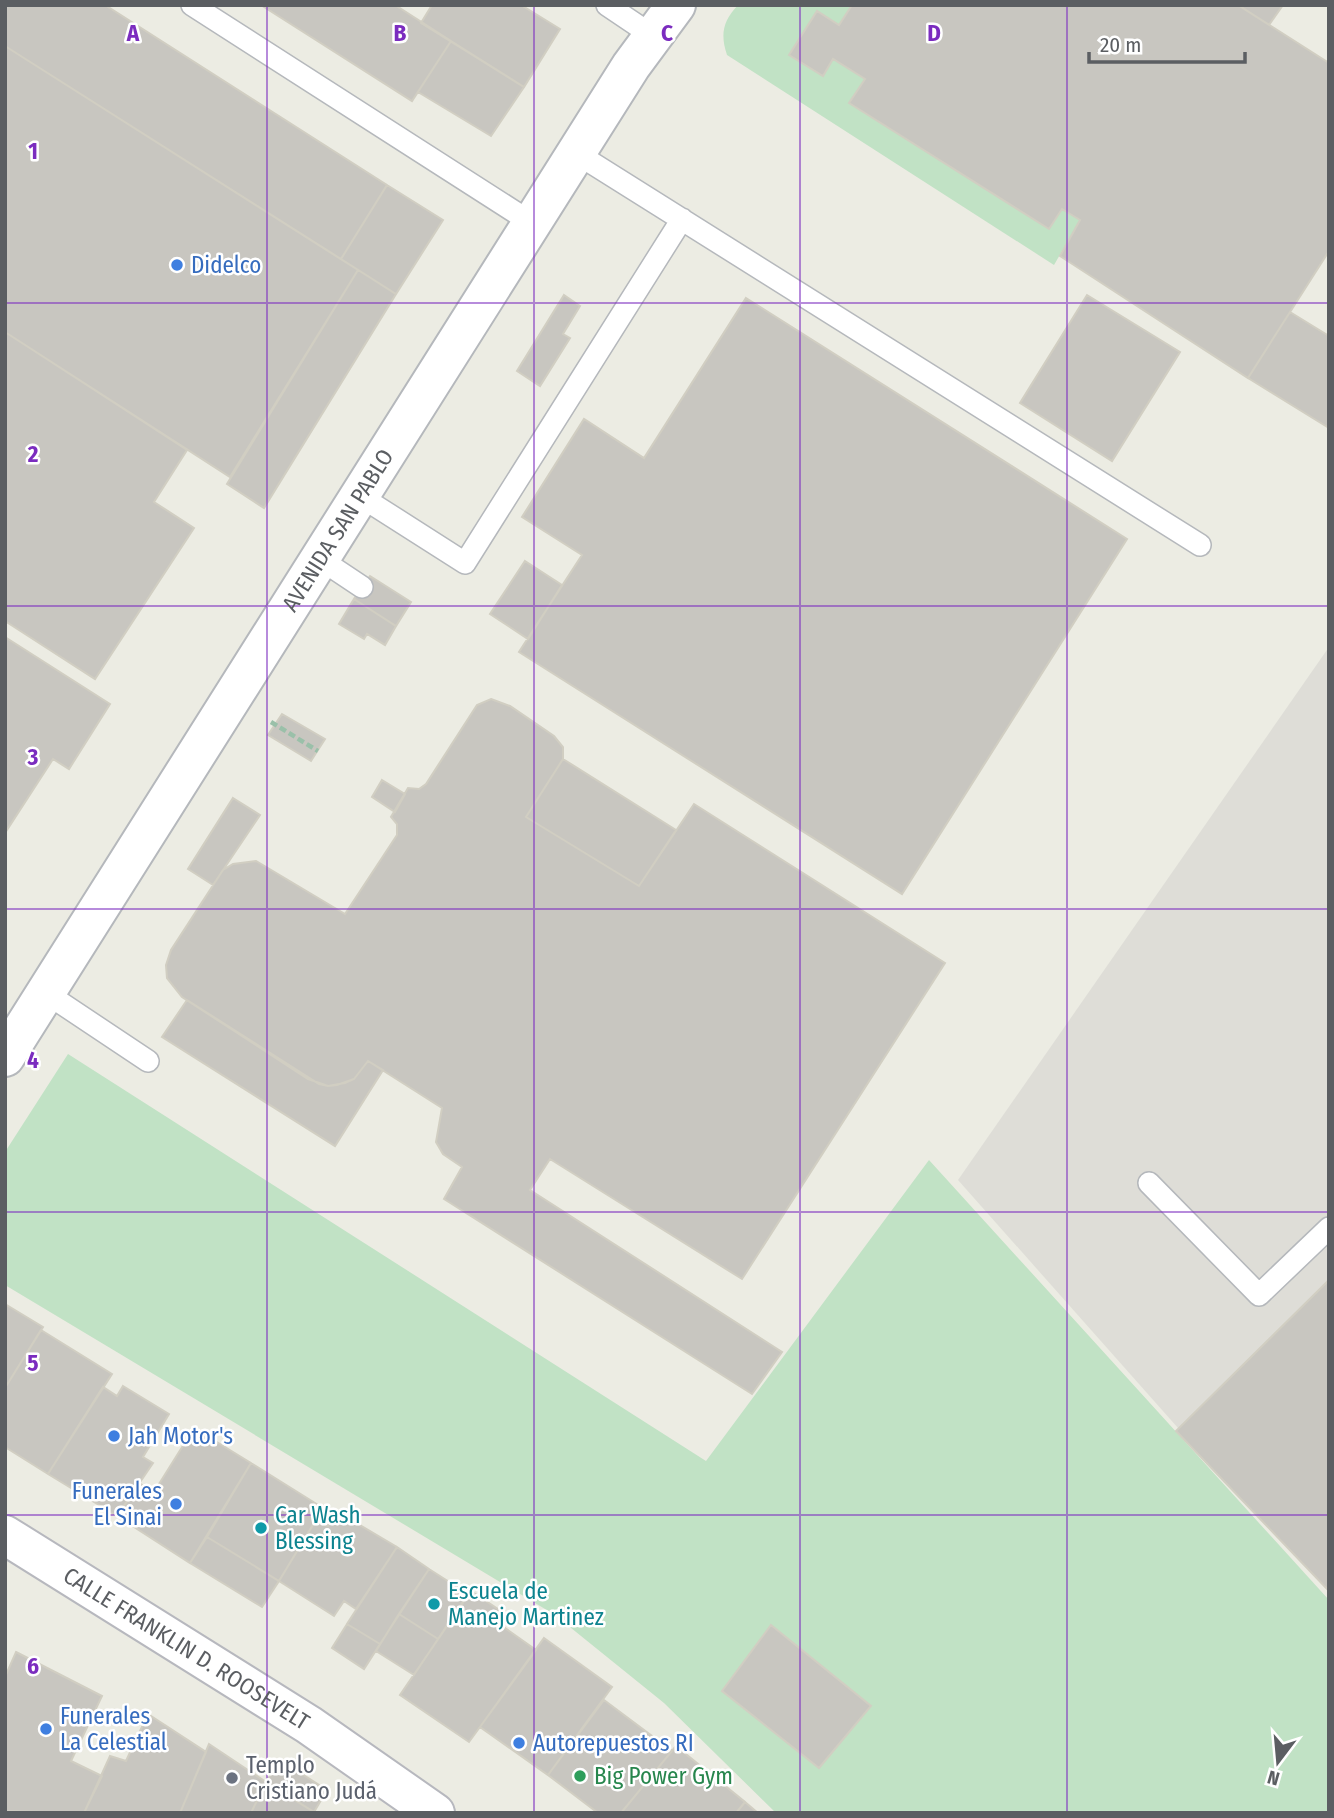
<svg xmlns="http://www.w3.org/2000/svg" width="1334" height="1818" viewBox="0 0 1334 1818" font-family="'Fira Sans Condensed',sans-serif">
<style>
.industrial{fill:#deddd7}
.green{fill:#c1e2c5}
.building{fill:#c8c6c0;stroke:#d1cec2;stroke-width:2}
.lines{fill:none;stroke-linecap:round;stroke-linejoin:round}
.service-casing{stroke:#b5b8bc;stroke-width:24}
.tertiary-casing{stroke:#b5b8bc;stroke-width:42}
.secondary-casing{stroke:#b7b8be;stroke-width:42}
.path{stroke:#9ac0a9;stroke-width:4.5;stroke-dasharray:7 3.5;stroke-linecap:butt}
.service{stroke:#fff;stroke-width:21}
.tertiary{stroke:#fff;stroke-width:38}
.secondary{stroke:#fff;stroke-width:38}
.grid{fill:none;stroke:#7b2cbf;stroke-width:2;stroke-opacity:0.55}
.shop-dot{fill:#3f7fe0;stroke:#fff;stroke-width:2.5}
.culture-dot{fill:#0f9aa8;stroke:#fff;stroke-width:2.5}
.leisure-dot{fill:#2e9e5b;stroke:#fff;stroke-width:2.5}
.worship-dot{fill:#6b7280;stroke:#fff;stroke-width:2.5}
.labels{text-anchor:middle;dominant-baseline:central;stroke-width:5;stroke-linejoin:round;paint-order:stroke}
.shop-label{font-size:23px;fill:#366cbe;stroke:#fff;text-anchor:start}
.street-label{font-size:23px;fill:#5b5e62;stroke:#fff}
.culture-label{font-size:23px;fill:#0d838f;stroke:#fff;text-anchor:start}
.worship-label{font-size:23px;fill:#5b616d;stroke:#fff;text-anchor:start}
.leisure-label{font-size:23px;fill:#27864d;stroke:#fff;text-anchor:start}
.grid-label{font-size:23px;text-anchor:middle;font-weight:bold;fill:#7b2cbf;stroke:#fff;stroke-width:5;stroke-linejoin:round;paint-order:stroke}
</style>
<rect width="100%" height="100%" fill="#ecece3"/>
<!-- industrial -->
<path class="industrial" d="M1329 647V1588L1194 1446 958 1180Z"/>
<!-- green -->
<path class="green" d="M738 5H852L839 25 817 11 789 55 823 75 833 59 865 79 850 103 1049 229 1062 209 1080 220 1054 265 727 55C720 34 723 21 738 5Z
M68 1054 706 1461 929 1160 1329 1600V1813H776L664 1703 555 1615 5 1285V1152Z"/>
<!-- building -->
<path class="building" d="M5 5H105L387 185 341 259 5 46Z
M261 5H395L451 41 412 101Z
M432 5H521L560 29 524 87 421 23Z
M852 5H1238L1329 63V251L1248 378 1060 256 1080 220 1062 209 1049 229 849 103 865 79 833 59 823 76 789 55 817 11 839 25Z
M1238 5H1283L1269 25Z
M451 41 524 87 491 136 418 92Z
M5 46 358 270 230 477 5 332Z
M387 185 443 220 396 294 341 259Z
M358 270 396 294 264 508 227 484Z
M564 295 580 306 563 334 570 338 540 386 517 371Z
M1087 295 1180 352 1112 461 1020 403Z
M746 298 1127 539 902 894 519 652 582 555 522 517 584 419 644 458Z
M1290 312 1329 336V428L1248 378Z
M5 332 187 450 154 502 194 528 95 679 5 621Z
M525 561 562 585 528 639 490 614Z
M370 576 411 602 396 626 354 599Z
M354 599 396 626 385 645 367 634 364 639 339 624Z
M5 637 110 704 69 769 53 759 5 833Z
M491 699 510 706 554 736 563 747V759L526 817 639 886 694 804 945 963 742 1279 550 1159 530 1190 782 1352 752 1394 444 1199 462 1167 443 1154 436 1142 442 1108 368 1061 354 1079 337 1085 328 1086 308 1079 182 997 167 978 166 965 171 950 223 870 233 864 256 861 345 914 397 835V824L391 817 408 788 419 789 426 784 477 705Z
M282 714 325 739 311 761 268 735Z
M563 759 676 830 639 886 526 817Z
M382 780 405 794 395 812 372 797Z
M233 798 260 815 213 885 188 869Z
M187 1000 319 1084 328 1086 345 1083 354 1079 368 1061 383 1070 335 1146 162 1037Z
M1329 1280V1591L1176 1431Z
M5 1304 43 1327 5 1388Z
M41 1330 112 1374 48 1474 5 1447V1388Z
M123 1386 169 1414 143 1457 153 1463 117 1516 48 1474 103 1387 117 1396Z
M194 1428 251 1463 190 1563 117 1516 139 1483 154 1492Z
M251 1463 323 1508 279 1581 207 1537Z
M336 1511 397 1547 356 1609 344 1601 334 1616 279 1581 316 1520 328 1526Z
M207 1537 279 1581 262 1607 190 1563Z
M397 1547 429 1569 380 1644 347 1624Z
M429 1569 468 1594 438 1639 399 1614Z
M471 1591 504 1613 498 1623 536 1650 469 1742 400 1695Z
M399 1614 438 1639 414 1675 376 1651Z
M347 1624 380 1644 364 1669 332 1648Z
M771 1625 871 1706 819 1768 722 1691Z
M544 1638 612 1687 548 1775 480 1727Z
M16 1652 102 1696 71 1761 102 1776 84 1813 5 1811V1677Z
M604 1700 672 1751 621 1813H598L548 1775Z
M148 1714 206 1752 180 1813H84L110 1756 126 1761Z
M209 1744 266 1782 251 1813H180Z
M676 1746 745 1802 736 1813H621Z
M280 1760 327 1790 314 1812 266 1782Z
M266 1782 314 1812 313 1813H251Z
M745 1802 758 1813H736Z"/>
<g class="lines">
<defs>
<path id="service" d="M192 5 532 223
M607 5 653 36
M576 153 1200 545
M360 496 465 563 682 219
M320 559 362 587
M46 993 148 1061
M1149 1183 1259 1295 1329 1228"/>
<g id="tertiary">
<path id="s1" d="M5 1057 631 66 676 5"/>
</g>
<g id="secondary">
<path id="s2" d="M5 1535 309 1725 435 1813"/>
</g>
</defs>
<!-- service casing -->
<use href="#service" class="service-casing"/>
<!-- tertiary casing -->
<use href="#tertiary" class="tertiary-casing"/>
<!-- secondary casing -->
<use href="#secondary" class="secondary-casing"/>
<!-- path -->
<path class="path" d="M271 722 318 751"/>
<!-- service -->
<use href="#service" class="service"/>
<!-- tertiary -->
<use href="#tertiary" class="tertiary"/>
<!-- secondary -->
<use href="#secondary" class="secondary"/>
</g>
<!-- grid -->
<path class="grid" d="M267 5V1813M534 5V1813M800 5V1813M1067 5V1813M5 303H1329M5 606H1329M5 909H1329M5 1212H1329M5 1515H1329"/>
<!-- markers -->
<g class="shop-dot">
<circle cx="177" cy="265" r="7"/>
<circle cx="114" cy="1436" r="7"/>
<circle cx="176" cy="1504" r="7"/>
<circle cx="46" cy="1729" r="7"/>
<circle cx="519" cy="1743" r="7"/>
</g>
<g class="culture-dot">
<circle cx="261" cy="1528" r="7"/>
<circle cx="434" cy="1604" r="7"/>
</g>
<circle class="leisure-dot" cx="580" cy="1776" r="7"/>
<circle class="worship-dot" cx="232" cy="1778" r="7"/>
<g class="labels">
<!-- shop labels -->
<g class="shop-label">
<text x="191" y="265">Didelco</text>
<text x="128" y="1436">Jah Motor's</text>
<text x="162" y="1491" text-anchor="end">Funerales<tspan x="162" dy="26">El Sinai</tspan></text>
<text x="60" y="1716">Funerales<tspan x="60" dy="26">La Celestial</tspan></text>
<text x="533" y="1743">Autorepuestos RI</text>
</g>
<!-- street labels -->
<g class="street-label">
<text stroke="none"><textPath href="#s1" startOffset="623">AVENIDA SAN PABLO</textPath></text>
<text stroke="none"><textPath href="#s2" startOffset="214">CALLE FRANKLIN D. ROOSEVELT</textPath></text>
</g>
<!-- culture labels -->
<g class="culture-label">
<text x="275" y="1515">Car Wash<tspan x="275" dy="26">Blessing</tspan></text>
<text x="448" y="1591">Escuela de<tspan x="448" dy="26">Manejo Martinez</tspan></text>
</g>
<!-- worship labels -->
<g class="worship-label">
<text x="246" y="1765">Templo<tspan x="246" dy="26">Cristiano Judá</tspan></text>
</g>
<!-- leisure labels -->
<g class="leisure-label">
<text x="594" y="1776">Big Power Gym</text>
</g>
</g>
<g class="grid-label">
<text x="133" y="41">A</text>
<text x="400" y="41">B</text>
<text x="667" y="41">C</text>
<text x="934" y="41">D</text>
<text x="33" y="159">1</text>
<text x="33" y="462">2</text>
<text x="33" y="765">3</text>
<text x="33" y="1068">4</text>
<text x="33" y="1371">5</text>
<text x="33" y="1674">6</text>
</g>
<!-- border -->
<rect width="1334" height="1818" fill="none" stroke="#5b5e62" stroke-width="14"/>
<!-- north arrow -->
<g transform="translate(1278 1762) rotate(196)" stroke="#ffffff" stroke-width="5" paint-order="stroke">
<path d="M0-5L12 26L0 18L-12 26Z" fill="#5b5e62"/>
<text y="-10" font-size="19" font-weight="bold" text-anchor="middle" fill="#5b5e62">N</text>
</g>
<!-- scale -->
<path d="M1089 52v10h156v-10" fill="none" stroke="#5b5e62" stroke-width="3.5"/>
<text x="1100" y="52" font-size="21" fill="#5b5e62" stroke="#ffffff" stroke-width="5" paint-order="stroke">20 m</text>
</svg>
